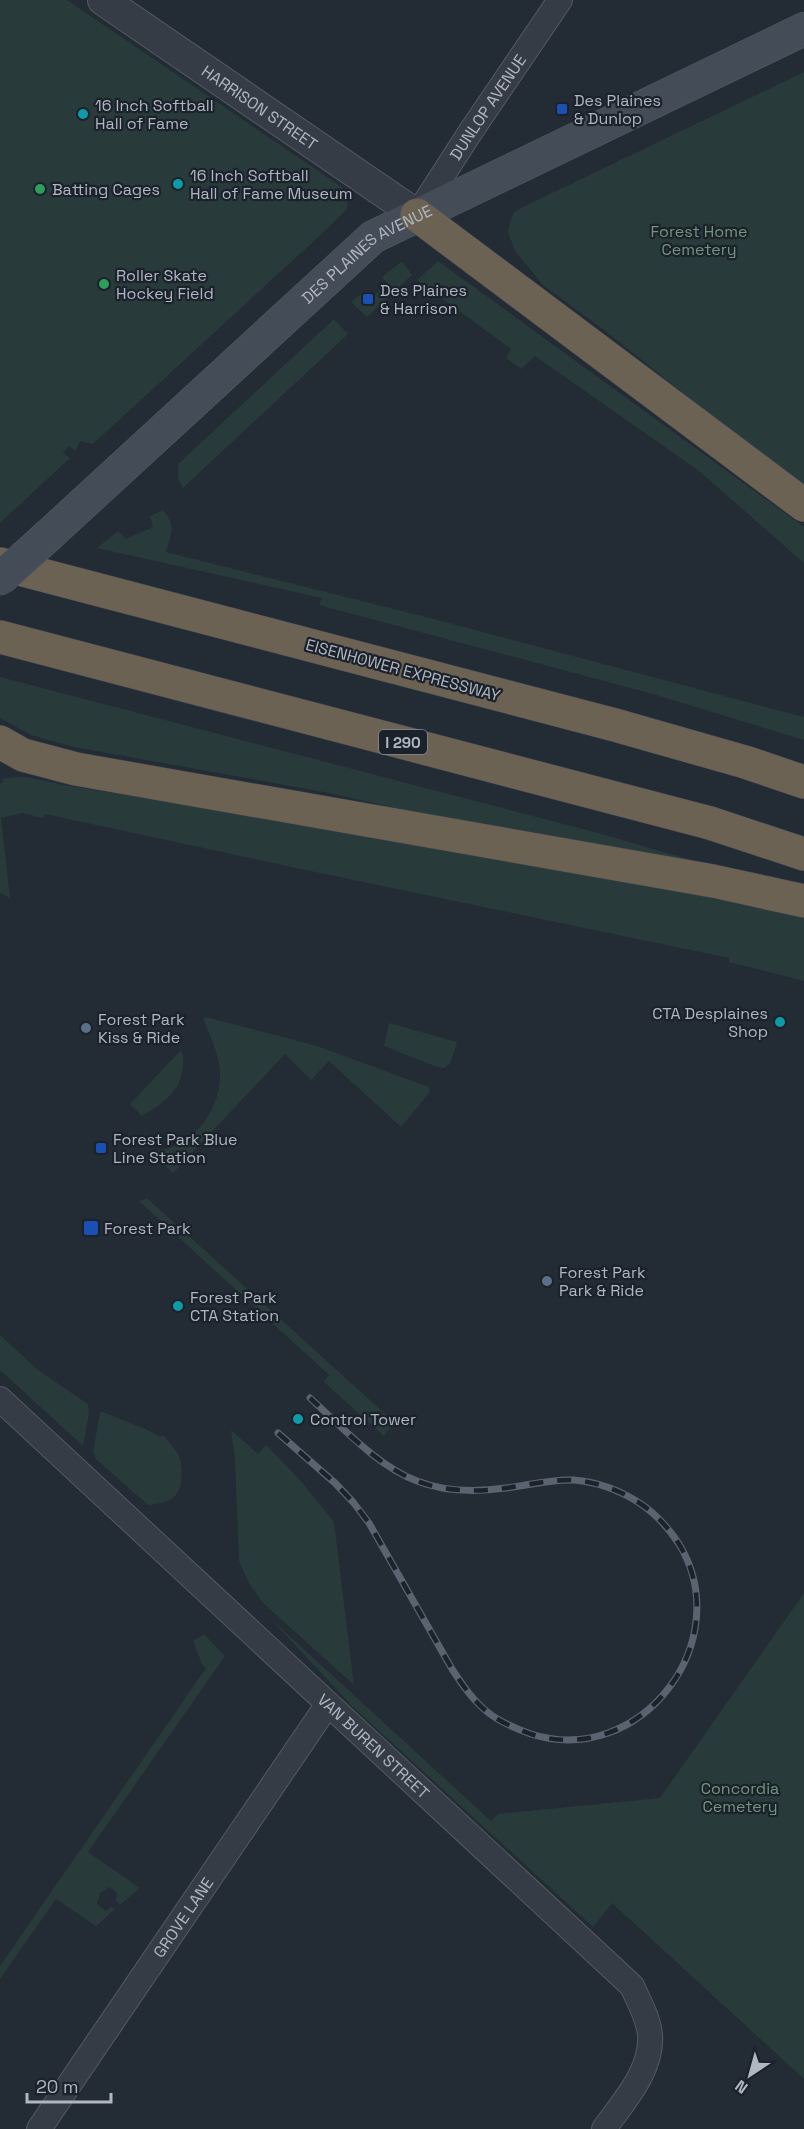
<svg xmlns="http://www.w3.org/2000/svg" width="804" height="2129" viewBox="0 0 804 2129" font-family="'Space Grotesk',sans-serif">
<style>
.green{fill:#293a3a}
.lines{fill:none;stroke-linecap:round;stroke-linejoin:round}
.minor-casing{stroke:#545a64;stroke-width:26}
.tertiary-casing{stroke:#545a64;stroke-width:32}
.secondary-casing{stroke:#545a64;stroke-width:34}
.motorway-casing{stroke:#414751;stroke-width:34}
.minor{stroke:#363c46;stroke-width:24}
.tertiary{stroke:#363c46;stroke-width:30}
.secondary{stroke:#444c58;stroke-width:33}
.motorway{stroke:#6b6254;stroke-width:33}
.rail-casing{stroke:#5a636f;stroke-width:7}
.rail{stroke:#1b222b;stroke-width:4.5;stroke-dasharray:14;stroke-linecap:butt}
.secondary-bridge-casing{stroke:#545a64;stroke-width:34;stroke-linecap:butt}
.secondary-bridge{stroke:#444c58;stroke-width:33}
.transit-dot{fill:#1a4fb4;stroke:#1b222b;stroke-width:2}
.culture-dot{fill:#0f9aa8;stroke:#1b222b;stroke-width:2}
.leisure-dot{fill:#2e9e5b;stroke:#1b222b;stroke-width:2}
.service-dot{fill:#5c6f8a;stroke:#1b222b;stroke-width:2}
.labels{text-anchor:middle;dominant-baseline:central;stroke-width:4.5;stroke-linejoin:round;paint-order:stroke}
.shield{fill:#1b222b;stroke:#848a95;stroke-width:1.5}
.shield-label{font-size:15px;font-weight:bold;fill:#b1b7c2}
.poi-label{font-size:16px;fill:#b1b7c2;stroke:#1b222b;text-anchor:start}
.street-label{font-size:16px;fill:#b1b7c2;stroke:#1b222b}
.park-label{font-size:16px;fill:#72967b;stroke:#1b222b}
</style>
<rect width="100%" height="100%" fill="#232b35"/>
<!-- green -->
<path class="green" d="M0 0H67L342 187 348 197 347 209 328 228 93 444 80 441 75 451 69 446 63 453 70 458 0 523Z
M804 72V489L604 330 543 285 515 251 508 232 510 222 514 212 527 205Z
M402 261 412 275 367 317 351 302 361 294 369 301 387 283 382 277Z
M438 261 804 527V563L699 471 535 356 521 369 506 358 511 349 417 280Z
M334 319 348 334 183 488 178 479V464Z
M163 510C177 527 171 533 166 552L430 618 804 717V740L653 694 319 605 322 598 97 548 118 531 126 539 153 527 150 516Z
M0 677 598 833 712 866 535 839 329 793 74 747 31 735 0 718Z
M16 777H27L64 785 220 810 804 913V981L729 962V958L301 869 45 814 43 818 22 813 1 818 10 898 0 893V784L3 782 2 779Z
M206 1017 317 1046 429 1087 430 1092 401 1127 329 1061 311 1080 285 1054 173 1173 156 1157 152 1160 151 1155 153 1151C159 1150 166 1149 172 1147 205 1135 227 1093 218 1059 215 1045 208 1031 203 1019Z
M389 1023 457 1042 450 1064 444 1068 437 1067 384 1046Z
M181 1050C184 1055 183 1058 183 1064 181 1093 165 1101 142 1116L130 1104Z
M147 1198 394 1422 384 1436 324 1382 329 1375 139 1201Z
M0 1335 38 1370 88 1404 89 1413 83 1446 0 1370Z
M103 1412 148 1430 161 1437 163 1435C168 1441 174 1447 178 1454 183 1464 184 1487 175 1496 168 1503 157 1504 148 1505L96 1459 93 1452 100 1413Z
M231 1430 258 1454 266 1445 300 1480 334 1522 354 1685 263 1603 250 1585 239 1561 235 1460Z
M804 1593V2079L612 1903 593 1927 352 1706 270 1618 491 1821 498 1814 660 1798Z
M204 1634 225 1656 88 1852 140 1888 120 1905 116 1901 117 1893 109 1887 100 1893 97 1904 106 1911 111 1907 115 1909 96 1926 56 1899 0 1979V1966L206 1668 202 1664 193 1641Z"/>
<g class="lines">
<defs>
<g id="minor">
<path id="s1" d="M417 215 471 131 560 0"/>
<path id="s2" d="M0 1399 632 1986C639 2002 648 2017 650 2034 653 2070 623 2102 604 2129"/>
<path id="s3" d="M39 2129 328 1704"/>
</g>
<g id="tertiary">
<path id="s4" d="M103 0 417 215"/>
</g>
<g id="secondary">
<path id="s5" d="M50 534 373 237 804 29"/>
</g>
<path id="motorway" d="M417 215 804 505
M0 564 615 725 745 762 804 782
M0 637 710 823 804 854
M0 742 23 755 76 769 713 881 804 901"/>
</defs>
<!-- minor casing -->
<use href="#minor" class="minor-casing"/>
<!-- tertiary casing -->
<use href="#tertiary" class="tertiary-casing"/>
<!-- secondary casing -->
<use href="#secondary" class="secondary-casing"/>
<!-- motorway casing -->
<use href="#motorway" class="motorway-casing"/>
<!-- minor -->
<use href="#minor" class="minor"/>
<!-- tertiary -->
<use href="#tertiary" class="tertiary"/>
<!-- secondary -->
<use href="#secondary" class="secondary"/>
<!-- motorway -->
<use href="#motorway" class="motorway"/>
<defs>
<path id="rail" d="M278 1433 335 1483 353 1502 369 1523 452 1669C463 1686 474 1702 490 1714 502 1723 517 1729 531 1734 641 1769 738 1641 679 1544 668 1527 655 1513 638 1502 619 1490 597 1482 574 1480 551 1479 529 1485 506 1488 477 1492 445 1492 417 1481 377 1466 341 1426 310 1398"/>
</defs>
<!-- rail casing -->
<use href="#rail" class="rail-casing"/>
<!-- rail -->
<use href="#rail" class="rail"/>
<defs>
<path id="secondary-bridge" d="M0 579 50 534"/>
</defs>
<!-- secondary-bridge casing -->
<use href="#secondary-bridge" class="secondary-bridge-casing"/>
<!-- secondary-bridge -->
<use href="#secondary-bridge" class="secondary-bridge"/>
</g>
<!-- markers -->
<g class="transit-dot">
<rect x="556" y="103" width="12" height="12" rx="3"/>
<rect x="362" y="293" width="12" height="12" rx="3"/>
<rect x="95" y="1142" width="12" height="12" rx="3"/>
<rect x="83" y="1220" width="16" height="16" rx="3"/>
</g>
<g class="culture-dot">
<circle cx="83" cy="114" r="6"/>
<circle cx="178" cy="184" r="6"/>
<circle cx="780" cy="1022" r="6"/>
<circle cx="178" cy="1306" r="6"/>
<circle cx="298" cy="1419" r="6"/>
</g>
<g class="leisure-dot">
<circle cx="40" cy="189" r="6"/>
<circle cx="104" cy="284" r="6"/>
</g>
<g class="service-dot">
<circle cx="86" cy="1028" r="6"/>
<circle cx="547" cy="1281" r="6"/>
</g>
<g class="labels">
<!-- shield labels -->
<rect class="shield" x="379" y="730" width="48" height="24" rx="4.5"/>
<g class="shield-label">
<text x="403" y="742">I 290</text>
</g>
<!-- poi labels -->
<g class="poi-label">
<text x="574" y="100">Des Plaines<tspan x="574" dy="18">&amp; Dunlop</tspan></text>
<text x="95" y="105">16 Inch Softball<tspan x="95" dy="18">Hall of Fame</tspan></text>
<text x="190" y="175">16 Inch Softball<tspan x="190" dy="18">Hall of Fame Museum</tspan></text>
<text x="52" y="189">Batting Cages</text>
<text x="116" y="275">Roller Skate<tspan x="116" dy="18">Hockey Field</tspan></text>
<text x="380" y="290">Des Plaines<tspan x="380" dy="18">&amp; Harrison</tspan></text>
<text x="768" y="1013" text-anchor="end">CTA Desplaines<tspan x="768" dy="18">Shop</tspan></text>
<text x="98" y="1019">Forest Park<tspan x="98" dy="18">Kiss &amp; Ride</tspan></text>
<text x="113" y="1139">Forest Park Blue<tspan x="113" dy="18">Line Station</tspan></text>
<text x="104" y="1228">Forest Park</text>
<text x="559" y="1272">Forest Park<tspan x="559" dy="18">Park &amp; Ride</tspan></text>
<text x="190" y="1297">Forest Park<tspan x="190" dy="18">CTA Station</tspan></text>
<text x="310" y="1419">Control Tower</text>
</g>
<!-- street labels -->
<g class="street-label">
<text stroke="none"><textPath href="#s1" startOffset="129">DUNLOP AVENUE</textPath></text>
<text stroke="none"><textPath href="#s4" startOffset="190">HARRISON STREET</textPath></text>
<text stroke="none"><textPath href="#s5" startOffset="424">DES PLAINES AVENUE</textPath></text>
<text transform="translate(403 670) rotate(15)">EISENHOWER EXPRESSWAY</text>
<text stroke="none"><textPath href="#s2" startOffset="510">VAN BUREN STREET</textPath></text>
<text stroke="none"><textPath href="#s3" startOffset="256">GROVE LANE</textPath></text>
</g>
<!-- park labels -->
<g class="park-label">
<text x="699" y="231">Forest Home<tspan x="699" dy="18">Cemetery</tspan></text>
<text x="740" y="1788">Concordia<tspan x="740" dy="18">Cemetery</tspan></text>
</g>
</g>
<!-- north arrow -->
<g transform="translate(750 2075) rotate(216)" stroke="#1b222b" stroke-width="4.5" paint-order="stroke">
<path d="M0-4.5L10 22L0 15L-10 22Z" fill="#b1b7c2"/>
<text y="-9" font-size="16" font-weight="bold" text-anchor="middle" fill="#b1b7c2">N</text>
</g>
<!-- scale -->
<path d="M27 2093v9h84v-9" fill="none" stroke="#b1b7c2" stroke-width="3"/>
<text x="36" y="2093" font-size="18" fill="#b1b7c2" stroke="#1b222b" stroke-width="4.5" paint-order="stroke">20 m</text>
</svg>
